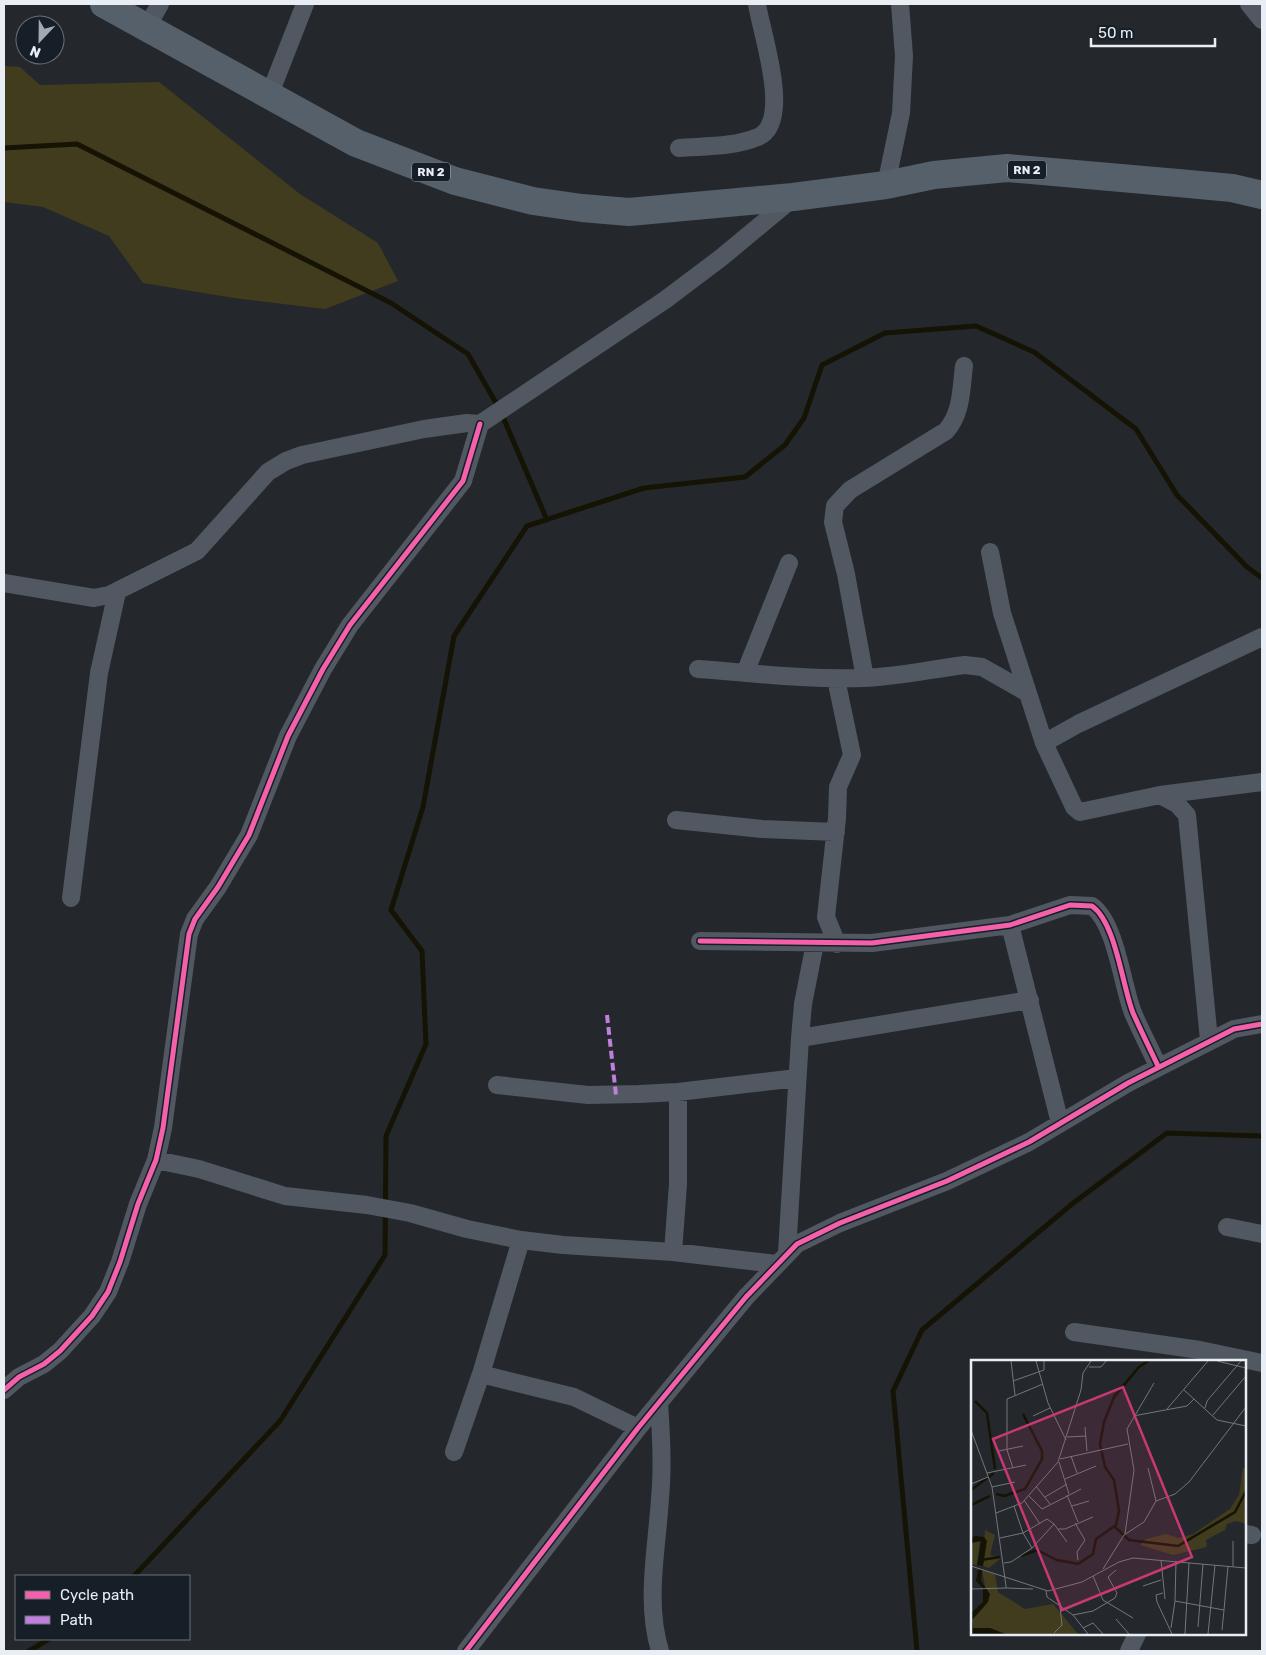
<svg xmlns="http://www.w3.org/2000/svg" width="1266" height="1655" viewBox="0 0 1266 1655" font-family="Rubik,sans-serif">
<style>
.green{fill:#413c1e}
.lines{fill:none;stroke-linecap:round;stroke-linejoin:round}
.stream{stroke:#151304;stroke-width:5}
.minor{stroke:#515861;stroke-width:18}
.trunk{stroke:#56606b;stroke-width:28}
.quiet{stroke:#c07fdc;stroke-width:4;stroke-dasharray:8 4;stroke-linecap:butt}
.cycleway-casing{stroke:#161e27;stroke-width:8}
.cycleway{stroke:#f560ab;stroke-width:5}
.labels{text-anchor:middle;dominant-baseline:central;stroke-width:4.5;stroke-linejoin:round;paint-order:stroke}
.shield{fill:#161e27;stroke:#aab0b7;stroke-width:1}
.shield-label{font-size:12px;font-weight:bold;fill:#e9eef5}
.inset-river{fill:none;stroke:#151304;stroke-width:2.5}
.inset-road{fill:none;stroke:#73777d;stroke-width:1}
.view{fill:#c83872;fill-opacity:0.15;stroke:#c83872;stroke-width:2.5}
.inset-edge{fill:none;stroke:#e9eef5;stroke-width:2.5}
</style>
<rect width="100%" height="100%" fill="#24282d"/>
<!-- green -->
<path class="green" d="M4 66 20 67 40 85 159 82 300 194 378 243 398 281 325 309 234 298 143 283 109 236 43 207 4 202Z"/>
<g class="lines">
<!-- stream -->
<path class="stream" d="M4 148 77 144 391 303 468 354 500 410 547 520
M134 1576 280 1421 385 1255 386 1136 426 1044 422 951 391 910 423 807 454 636 527 526 644 488 745 477 785 445 804 418 822 365 885 333 976 326 1034 352 1136 429 1177 495 1247 567 1262 578
M29 1651 49 1639
M917 1651 893 1391 922 1330 1072 1204 1167 1133 1262 1136"/>
<!-- minor -->
<path class="minor" d="M1249 4 1262 20
M147 27 160 4
M269 96 305 4
M679 148C705 146 734 147 758 137 793 122 761 32 757 4
M886 185 901 113 904 56 900 4
M990 552 1002 613 1044 743
M4 583 94 598 109 595 197 551 268 472 286 461 302 455 424 429 467 423 480 424 665 300 722 257 793 198
M1262 637 1078 724 1044 743 1074 807 1080 812 1160 795 1262 782
M698 669C753 673 807 680 863 678 897 677 932 669 965 665L982 667 1026 692
M745 673 789 563
M865 678 846 574 833 522 835 506 850 490 946 431C962 413 961 389 964 366
M836 679 852 755 838 787 837 818 826 917 837 944
M1160 795 1177 804 1187 815 1209 1040
M676 820 762 829 836 832
M71 898 99 673 117 592
M1010 925 1060 1123
M700 941 872 943 1010 925 1070 905 1092 906C1116 923 1122 985 1133 1013 1141 1031 1150 1049 1158 1066
M800 1038 1030 1000
M497 1085 588 1095 639 1094 678 1092 797 1078
M156 1160 199 1169 285 1196 367 1205 410 1213 467 1229 521 1240 563 1245 673 1252 776 1264
M1227 1227 1262 1234
M673 1252 678 1184V1092
M787 1252 800 1038 803 1004 815 943
M1074 1332 1200 1350 1262 1363
M481 1374 574 1397 638 1428
M4 1390 19 1377 44 1364 60 1351 92 1316 108 1292 120 1262 138 1204 156 1160 163 1128 189 934 195 919 218 887 249 835 288 736 323 669 350 625 463 481 480 424
M659 1402C661 1434 663 1466 660 1498 657 1549 645 1602 660 1651
M454 1452 481 1374 521 1240
M1245 1534 1252 1535
M466 1651 638 1428 746 1297 797 1244 840 1223 947 1181 1029 1142 1128 1083 1234 1029 1262 1024
M1129 1651 1137 1634"/>
<!-- trunk -->
<path class="trunk" d="M104 4 356 143 455 181 533 201 582 208 629 212 793 197 886 185 934 175 1007 168 1178 183 1232 188 1262 195"/>
<!-- quiet -->
<path class="quiet" d="M607 1015 616 1095"/>
<defs>
<path id="cycleway" d="M700 941 872 943 1010 925 1070 905 1092 906C1116 923 1122 985 1133 1013 1141 1031 1150 1049 1158 1066
M4 1390 19 1377 44 1364 60 1351 92 1316 108 1292 120 1262 138 1204 156 1160 163 1128 189 934 195 919 218 887 249 835 288 736 323 669 350 625 463 481 480 424
M466 1651 638 1428 746 1297 797 1244 840 1223 947 1181 1029 1142 1128 1083 1234 1029 1262 1024"/>
</defs>
<!-- cycleway casing -->
<use href="#cycleway" class="cycleway-casing"/>
<!-- cycleway -->
<use href="#cycleway" class="cycleway"/>
</g>
<g class="labels">
<!-- shield labels -->
<g class="shield">
<rect x="1008" y="160.5" width="38" height="19" rx="4"/>
<rect x="412" y="162.5" width="38" height="19" rx="4"/>
</g>
<g class="shield-label">
<text x="1027" y="170">RN 2</text>
<text x="431" y="172">RN 2</text>
</g>
</g>
<!-- overview -->
<g transform="translate(971 1360)">
<rect width="275" height="275" fill="#24282d"/>
<path d="M272 108H275V164L265 161 256 164 254 170 235 180 236 187 202 195 169 185 175 179 195 174 208 178 222 174 259 149 268 135ZM14 170 24 175 19 195 30 198 18 208 12 206ZM9 181 6 205 0 204V183ZM11 210 24 214 27 232 54 249 82 244 107 274H34L19 268H2L1 260 17 242Z" fill="#413c1e"/>
<path d="M5 176 13 177 16 181 12 206 6 205 10 181 0 183V177ZM7 210H11L10 221 19 234 17 242 1 260 2 268H19L34 274H0V253L12 242V228L5 221Z" fill="#151304"/>
<path class="inset-river" d="M4 41 16 53 24 109M0 130 23 113M25 134 33 136 54 129 71 99V91L52 54M0 145 19 136M144 167 158 180 207 186 264 152 275 131M50 196 66 190 86 200 107 204 122 194 125 179 145 165 148 151 143 120 134 107 129 84 133 62 143 37 168 7 177 1M10 200 29 197"/>
<path class="inset-road" d="M40 1 44 35M65 1 77 43 95 80M246 1 275 8M118 7H130L135 1M42 21 73 10V1M213 30 246 60 275 66M234 48 236 41 270 1M196 49 237 1M242 55 275 16M62 56 79 48M162 56 216 46 223 39M114 67 116 91M0 70 21 127 35 226V228L0 229M96 77 115 76M28 91 52 86M100 96 106 113M89 99 157 84M88 102 98 134M42 108 36 90V39L72 24M177 108 185 141M16 113 55 105M94 119 125 106M0 124 17 117M65 126 79 144M21 127 44 122M96 135 107 162M58 136 71 149 110 129M74 137 96 124M53 140 69 164M43 146 52 173 61 188M101 146 118 141M25 153 51 143 87 102 110 30 112 13 120 1M104 163 114 180 106 192 107 200M83 164 96 182M87 169H94L122 157M154 174 163 110 156 69 183 23M29 178 52 173 76 159 83 164 61 188 40 202 33 203M262 181V206M190 200 194 239M205 201 204 241 253 250 257 206M0 206 77 231 111 222 148 202 162 198 275 208M132 209 153 175 173 162 185 141 204 134 218 122 275 47M122 216 132 240 162 258M172 226 190 220M35 228 62 229M75 231 76 237 102 255 117 274M192 233 185 235 186 242 201 274M102 255 122 251 144 238 146 233 137 217 145 210M145 259 158 274M227 267 232 204M112 268 122 263 132 274M200 268 204 241M251 270 253 250M83 273 91 265 89 247M214 274 218 203M237 274 244 205"/>
<path class="view" d="M152 27 221 197 91 250 22 79Z"/>
<rect width="275" height="275" class="inset-edge"/>
</g>
<!-- border -->
<rect width="1266" height="1655" fill="none" stroke="#e9eef5" stroke-width="10"/>
<!-- legend -->
<rect x="15" y="1575" width="175" height="65" fill="#161e27" stroke="#6a7179"/>
<rect x="25" y="1591" width="25" height="8" fill="#f560ab" stroke="#6a7179"/>
<text x="60" y="1600" font-size="15" fill="#e9eef5">Cycle path</text>
<rect x="25" y="1616" width="25" height="8" fill="#c07fdc" stroke="#6a7179"/>
<text x="60" y="1625" font-size="15" fill="#e9eef5">Path</text>
<!-- north arrow -->
<g transform="translate(40 40) rotate(202)"><circle r="24" fill="#161e27" stroke="#6a7179"/>
<path d="M0-4L9 19L0 12L-9 19Z" fill="#a4a9af"/>
<text y="-8" font-size="14" font-weight="bold" text-anchor="middle" fill="#e9eef5">N</text>
</g>
<!-- scale -->
<path d="M1091 38v8h124v-8" fill="none" stroke="#e9eef5" stroke-width="2.5"/>
<text x="1098" y="38" font-size="15" fill="#e9eef5" stroke="#161e27" stroke-width="4" paint-order="stroke">50 m</text>
</svg>
